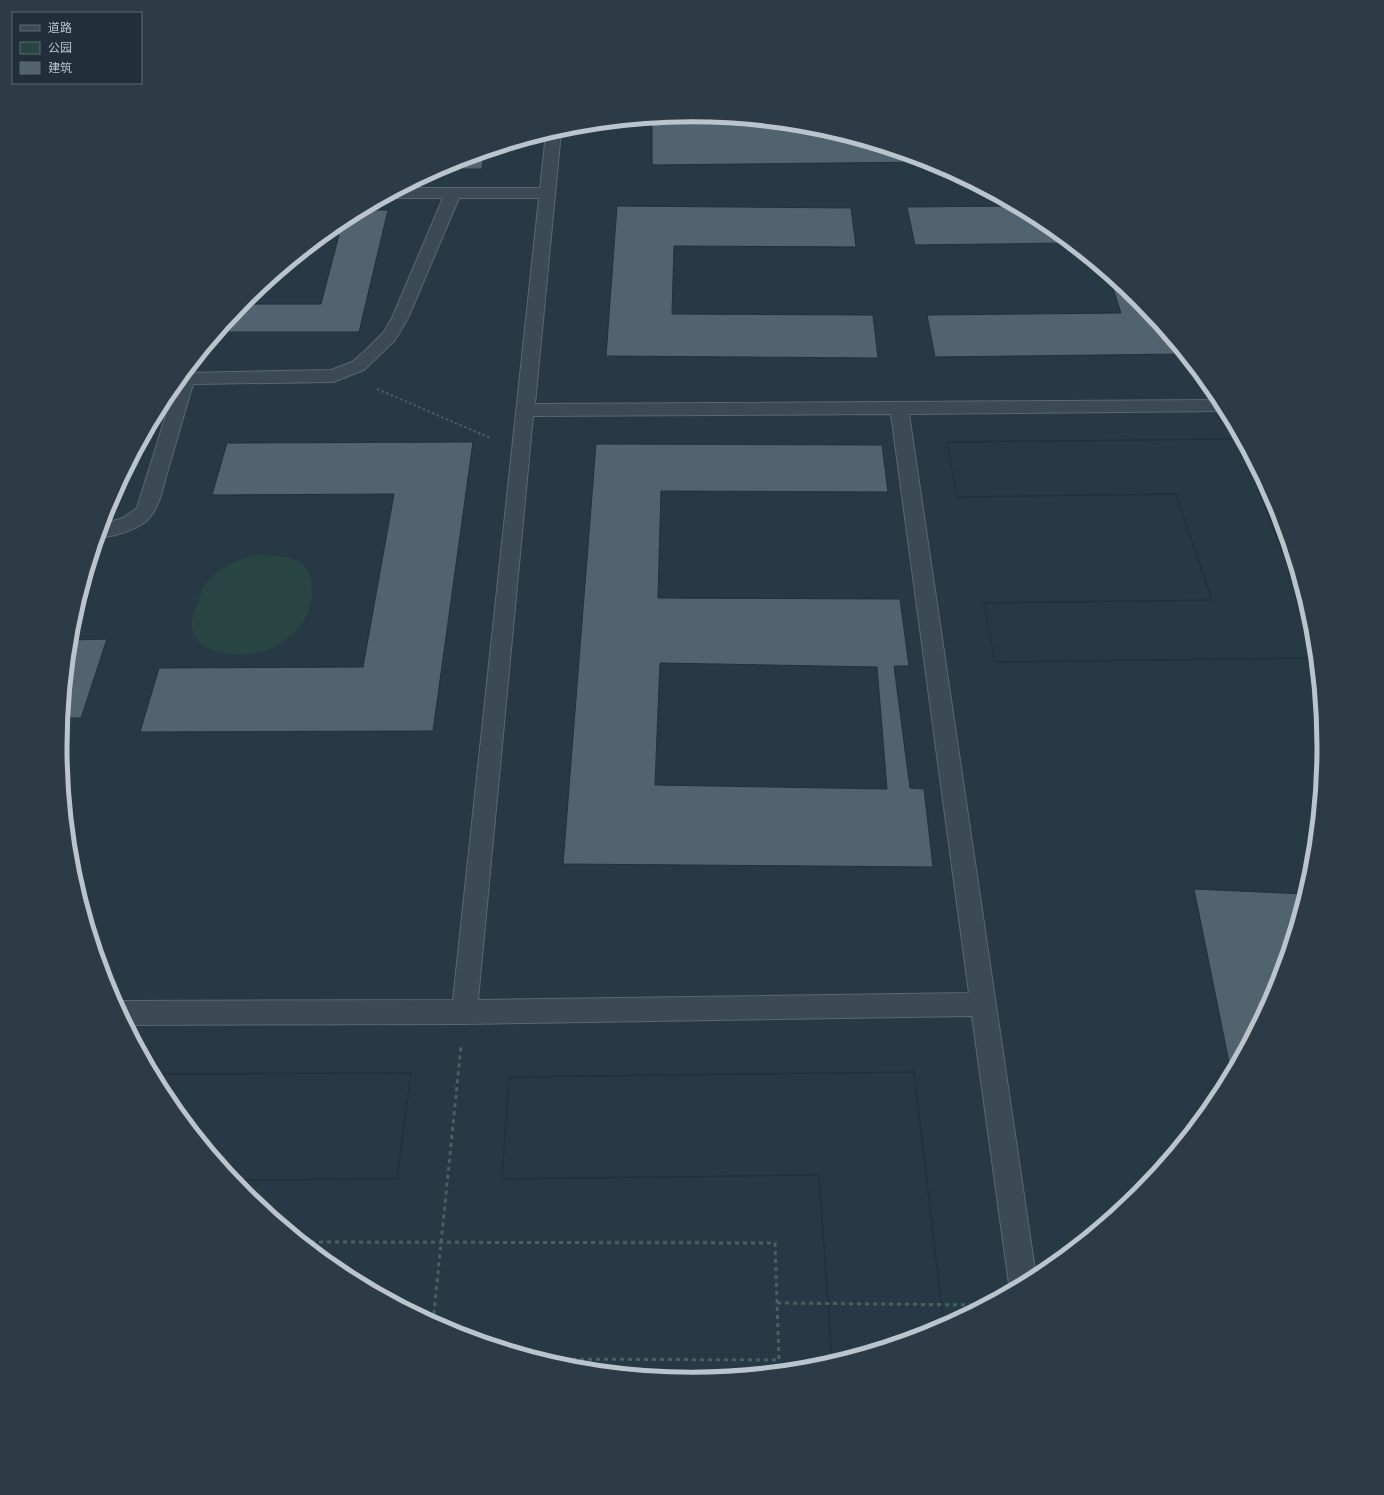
<svg xmlns="http://www.w3.org/2000/svg" width="1384" height="1495" viewBox="0 0 1384 1495" font-family="Helvetica,'Noto Sans SC',sans-serif">
<style>
.green{fill:#294543}
.building{fill:#50636f;stroke:#22313b;fill-rule:evenodd}
.lines{fill:none;stroke-linecap:round;stroke-linejoin:round}
.minor-casing{stroke:#5a6771;stroke-width:2}
.path-far1{stroke:#47615f;stroke-width:2;stroke-dasharray:2.5 2.5;stroke-linecap:butt}
.path{stroke:#47615f;stroke-width:3;stroke-dasharray:4 4;stroke-linecap:butt}
.minor{fill:#3b4a54;fill-rule:evenodd}
.rim{fill:none;stroke:#b9c4cd;stroke-width:5}
</style>
<rect width="100%" height="100%" fill="#273944"/>
<!-- green -->
<path class="green" d="M255 555C270 556 289 554 302 564 310 571 312 582 312 591 312 636 263 662 223 653 208 650 193 642 192 626 191 620 195 613 196 608 199 597 202 587 210 578 223 565 238 560 255 555Z"/>
<!-- building -->
<path class="building" d="M692 116 816 128 927 162 652 165V119Z
M484 153 482 169H440L450 164Z
M617 206 851 208 856 247 674 246 672 314 873 315 878 358 606 356Z
M1012 206 1043 222 1069 243 915 245 907 207Z
M363 210H388L359 332H219L243 304H321L339 235H325L341 222Z
M1109 276 1139 301 1183 354 935 357 927 315 1121 313Z
M1239 439 1312 629 1315 658 995 662 984 603 1212 600 1176 494 957 497 947 442Z
M1239 439 1312 629 1315 658 995 662 984 603 1212 600 1176 494 957 497 947 442Z
M473 442 433 731 140 732 159 668 363 667 394 494 212 495 227 443Z
M596 444 882 445 888 492 661 491 658 598 900 599 909 666H894L910 788 924 789 933 867 563 864ZM660 663 877 667 887 789 655 785Z
M140 447 117 510 107 511 108 505Z
M83 587H85L72 623Z
M107 639 81 718H63L71 640Z
M1194 889 1305 894 1276 990 1231 1072Z
M914 1072 944 1326 934 1331 832 1362 819 1175 502 1179 509 1077Z
M914 1072 944 1326 934 1331 832 1362 819 1175 502 1179 509 1077Z
M411 1073 397 1179 233 1180 166 1098 153 1074Z
M411 1073 397 1179 233 1180 166 1098 153 1074Z"/>
<g class="lines">
<defs>
<path id="minor" d="M560 130 561 132 535 404 1220 400 1225 411 909 414 1036 1277 1011 1290 1009 1284 972 1016 464 1024 127 1025 116 1003 121 1001 453 1000 539 198H459L408 318 395 340 364 370 333 382 193 384C184 414 176 443 167 473 163 487 160 504 151 516 143 528 113 538 98 537L103 524 123 518 137 508 175 386 185 373 331 370 352 362 365 351 383 333 392 318 443 198H396L390 196 404 188H540L546 134ZM891 414 969 993 478 1000 533 416Z"/>
</defs>
<!-- minor casing -->
<use href="#minor" class="minor-casing"/>
<!-- path-far1 -->
<path class="path-far1" d="M377 389 490 438"/>
<!-- path -->
<path class="path" d="M303 1242 775 1243 779 1360 542 1359
M777 1303 983 1305
M433 1322 461 1046"/>
<!-- minor -->
<use href="#minor" class="minor"/>
</g>
<!-- crop -->
<path d="M0 0H1384V1495H0ZM67 747a625 625 0 1 1 1250 0a625 625 0 1 1-1250 0Z" fill="#2c3b45" fill-rule="evenodd"/>
<path class="rim" d="M67 747a625 625 0 1 1 1250 0a625 625 0 1 1-1250 0Z"/>
<!-- legend -->
<rect x="12" y="12" width="130" height="72" fill="#202f39" stroke="#5d6b74"/>
<rect x="20" y="25" width="20" height="6" fill="#3b4a54" stroke="#5d6b74"/>
<text x="48" y="32" font-size="12" fill="#b9c4cd">道路</text>
<rect x="20" y="42" width="20" height="12" fill="#294543" stroke="#5d6b74"/>
<text x="48" y="52" font-size="12" fill="#b9c4cd">公园</text>
<rect x="20" y="62" width="20" height="12" fill="#50636f" stroke="#5d6b74"/>
<text x="48" y="72" font-size="12" fill="#b9c4cd">建筑</text>
</svg>
